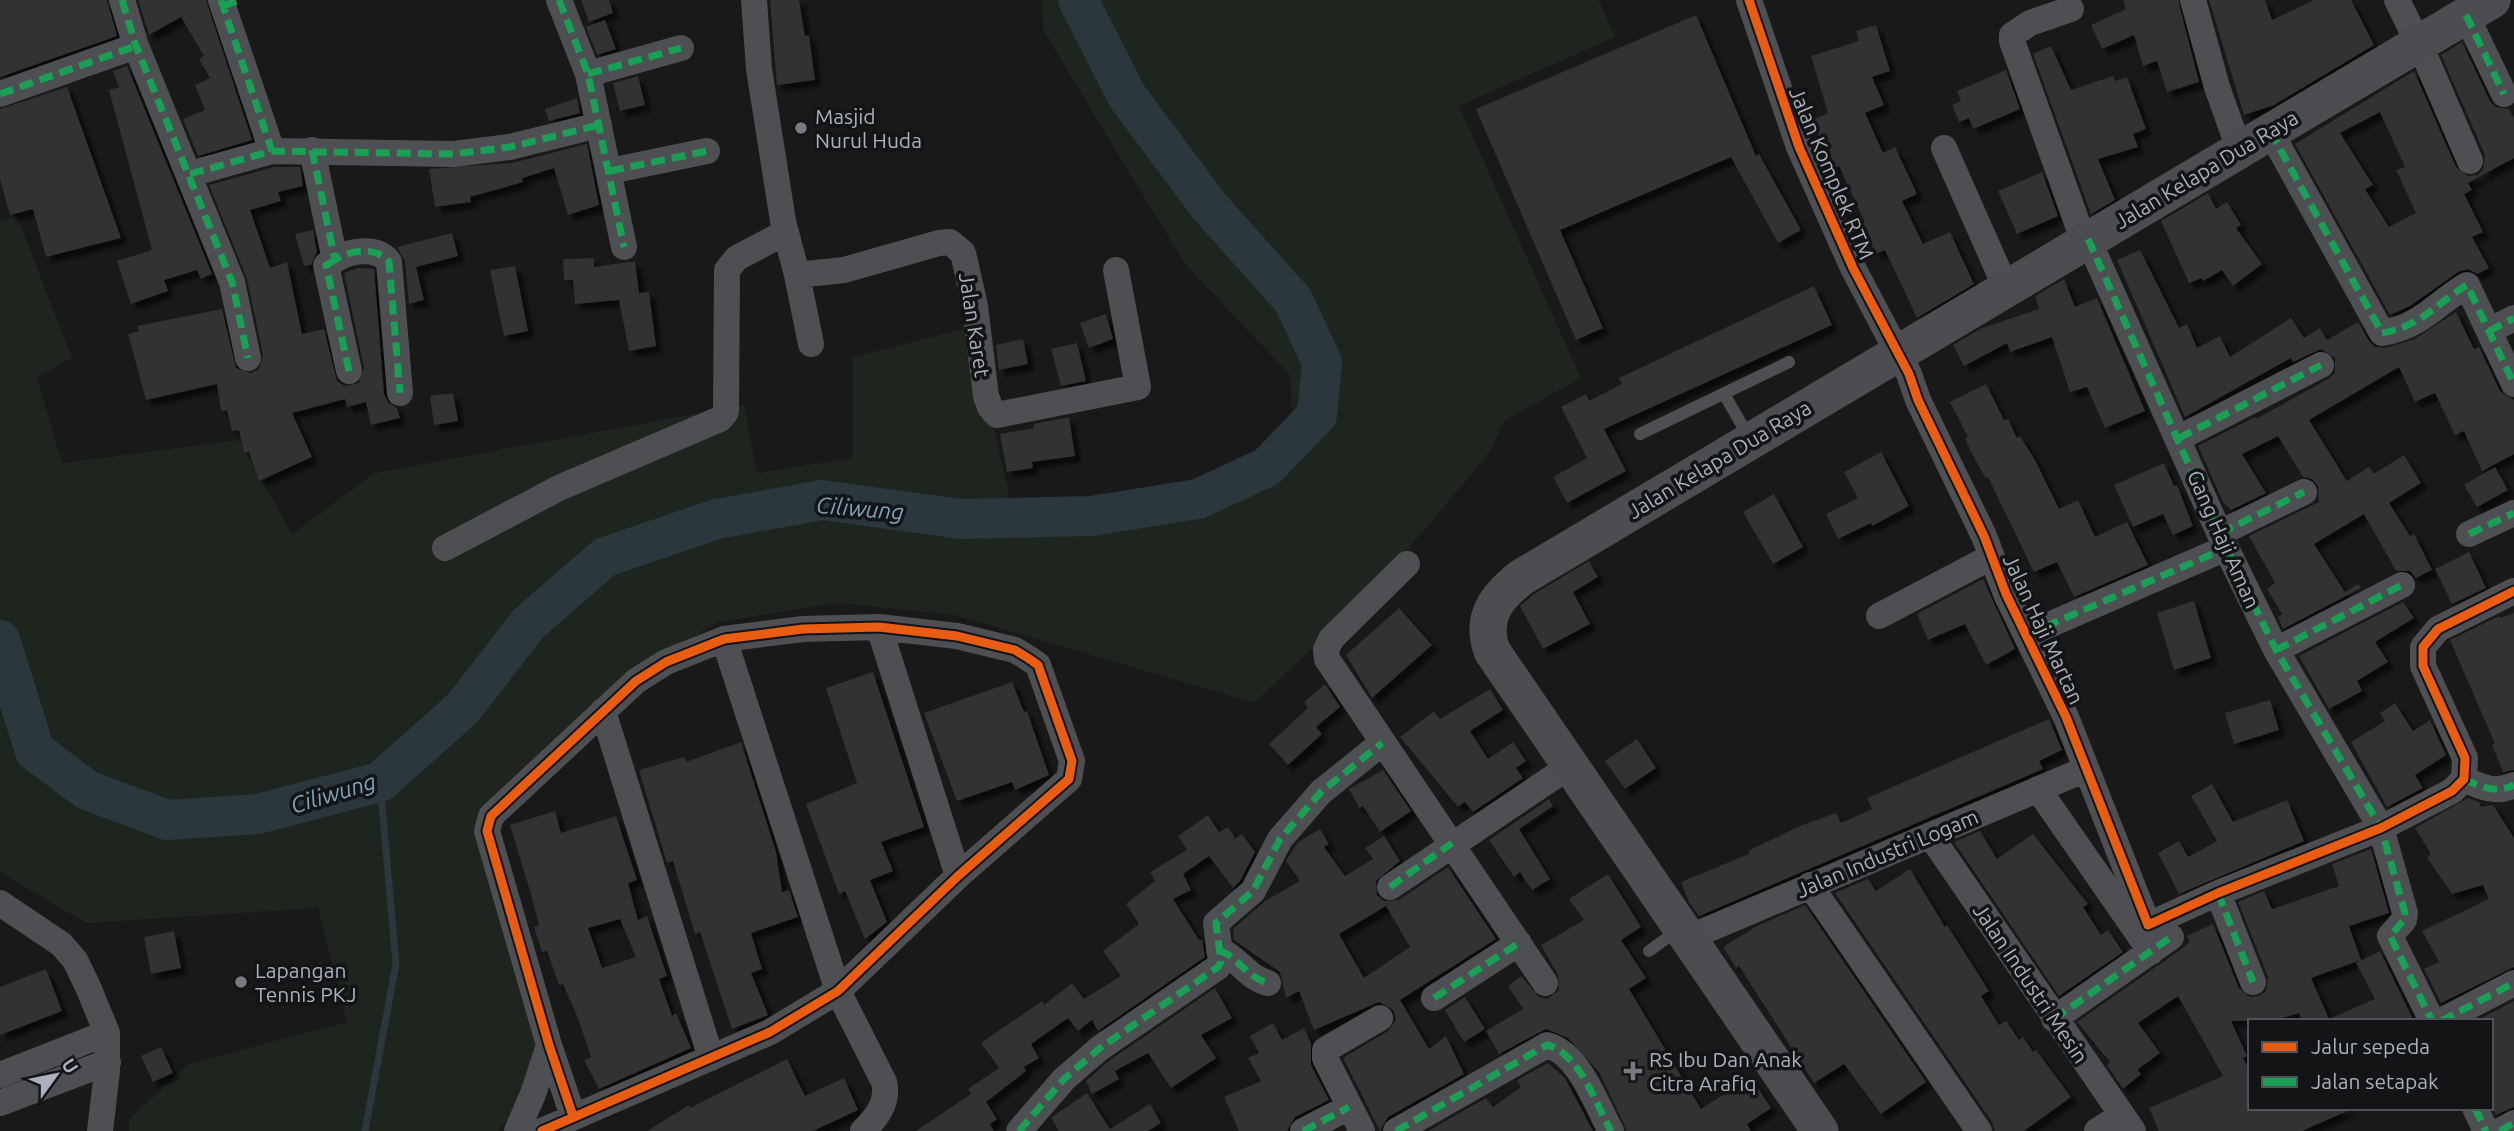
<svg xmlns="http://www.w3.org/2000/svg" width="2514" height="1131" viewBox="0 0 2514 1131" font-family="Ubuntu,sans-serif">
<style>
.green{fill:#1d251e}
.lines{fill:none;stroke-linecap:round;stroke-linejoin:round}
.stream{stroke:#2b363d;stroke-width:7}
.river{stroke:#2b363d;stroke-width:40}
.building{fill:#313132;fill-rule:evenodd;filter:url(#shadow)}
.service{stroke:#4d4f53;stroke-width:12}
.minor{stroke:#4d4f53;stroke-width:26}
.secondary{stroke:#4c4d51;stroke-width:37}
.quiet{stroke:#1a9f57;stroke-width:7;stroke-dasharray:14 7;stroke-linecap:butt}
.cycleway-casing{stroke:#131416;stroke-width:13}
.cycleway{stroke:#e95d12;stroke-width:9}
.poi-dot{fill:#777b83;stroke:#131416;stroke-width:2.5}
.labels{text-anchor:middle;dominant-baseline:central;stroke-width:7;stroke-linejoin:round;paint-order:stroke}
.poi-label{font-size:21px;fill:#aab0bc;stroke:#131416;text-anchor:start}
.street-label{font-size:21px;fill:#aab0bc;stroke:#131416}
.water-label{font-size:23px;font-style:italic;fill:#7ea2b9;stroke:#131416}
</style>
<defs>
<filter id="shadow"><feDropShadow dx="6" dy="6" stdDeviation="2" flood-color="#0009"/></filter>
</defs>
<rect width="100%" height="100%" fill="#19191a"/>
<!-- green -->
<path class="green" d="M1042 0H1599L1615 37 1459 106 1581 378 1504 421 1490 452 1376 587 1255 703 955 615 838 603 718 622 640 671 477 824 548 1019 531 1097 497 1131H129V1119L188 1064 347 1022 318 908 86 923 0 872V220L17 216 72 358 37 377 62 463 239 440 292 534 374 473 744 405 757 473 853 458V357L971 327 1014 516 1254 473 1293 431 1290 375 1185 264 1043 30Z"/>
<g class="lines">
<!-- stream -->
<path class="stream" d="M365 1131 396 964 380 782"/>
<!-- river -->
<path class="river" d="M0 640 35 751 87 790 167 820 258 814 380 782 463 708 528 624 605 557 717 519 822 500 961 519 1091 516 1198 499 1267 467 1317 415 1322 362 1293 300 1209 206 1127 96 1078 0"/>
</g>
<!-- building -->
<path class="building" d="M0 0H107L117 36 0 77Z
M138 0H206L252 140 198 156 183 119 205 110 195 85 210 78 199 59 204 56 181 17 149 35Z
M581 0H609L613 13 589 22Z
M770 0H799L805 36 809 35 815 80 777 85Z
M2123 0H2178L2199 82 2167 92 2157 61 2143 66 2134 35 2102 49 2091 25 2126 9Z
M2209 0H2265L2272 20 2314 0H2351L2374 45 2274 105 2244 115Z
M1696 15 1756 156 1759 154 1801 230 1778 243 1731 157 1560 230 1603 328 1576 340 1476 109Z
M605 20 616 49 597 55 586 27Z
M1876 25 1890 71 1872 77 1884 105 1865 113 1883 153 1895 147 1917 194 1902 201 1923 244 1950 232 1974 284 1917 318 1885 250 1876 254 1862 224 1865 223 1839 166 1833 169 1812 120 1828 113 1811 56 1859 41 1856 31Z
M2462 42 2490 101 2496 107 2509 109 2514 118V158L2468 183 2472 190 2464 194 2483 232 2472 237 2489 268 2478 274 2468 269 2458 272 2410 306 2390 315 2295 144 2414 71 2456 167 2468 176 2477 175 2483 170 2485 155 2441 55ZM2380 112 2405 167 2396 170 2416 213 2389 227 2365 189 2373 185 2340 133Z
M2051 46 2071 90 2113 76 2115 81 2127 77 2146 129 2133 134 2138 147 2098 159 2115 200 2091 214 2033 54Z
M127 66 212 274 201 279 197 270 164 280 168 291 131 304 117 261 152 250 109 90 119 87 113 71Z
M2006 70 2020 109 1973 129 1969 118 1959 122 1952 105 1961 101 1957 91Z
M638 76 645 105 620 111 613 83Z
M67 87 121 238 46 257 33 209 10 215 0 179V109Z
M577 98 580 113 549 121 545 109Z
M587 144 599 205 568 215 554 168 522 178 523 182 470 197 471 202 435 207 429 169 512 163Z
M274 167H300L303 186 278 192 281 201 250 210 270 268 287 262 302 334 324 329 337 381 345 386 359 383 364 368 344 273 358 268 374 269 384 394 388 402 397 408 400 418 371 425 366 402 347 407 345 399 292 413 312 457 259 481 249 452 244 453 239 430 232 431 227 410 221 411 217 384 146 400 128 334 139 331 137 326 222 309 236 368 251 373 259 369 263 355 247 279 209 185Z
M2042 172 2058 216 2017 234 1998 191Z
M2208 193 2216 209 2227 202 2241 225 2236 228 2262 264 2233 286 2222 270 2203 281 2202 278 2189 283 2161 221Z
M313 230 317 252 311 265 304 266 295 234Z
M452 233 458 256 416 267 424 300 409 304 405 261 397 247Z
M2140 250 2179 328 2187 324 2197 348 2220 336 2230 357 2291 318 2304 338 2320 328 2327 340 2358 322 2369 341 2375 347 2385 348 2415 339 2456 312 2474 349 2479 347 2500 391 2514 400V454L2482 471 2464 431 2455 435 2435 393 2415 402 2399 367 2309 420 2347 481 2369 467 2374 474 2404 455 2421 483 2389 503 2410 536 2414 534 2432 570 2416 578 2410 571H2396L2364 514 2314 544 2345 592 2358 584 2361 588 2283 629 2278 617 2282 614 2267 589 2275 583 2249 536 2319 502 2318 486 2312 479 2303 477 2278 436 2242 454 2266 493 2231 510 2223 502 2198 446 2255 417 2256 419 2328 379 2335 373V358L2321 349 2293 362 2291 358 2185 417 2117 260Z
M594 258V267L635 261 639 293 649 292 656 346 629 351 619 300 575 304 573 280H564L563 259Z
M515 266 528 331 504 336 490 270Z
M2064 279 2075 307 2097 298 2145 411 2105 428 2087 387 2070 392 2052 337 2010 352 2007 343 1964 366 1953 345 1980 329 2039 309 2035 296Z
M1814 286 1832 325 1604 429 1626 471 1567 503 1553 477 1587 458 1561 407 1586 394 1589 401 1622 384 1619 378Z
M1106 314 1113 339 1089 348 1080 323Z
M1023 339 1028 364 999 370 996 345Z
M1077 343 1086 381 1061 386 1051 349Z
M1986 384 2004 420 2008 419 2017 438 2020 436 2035 460 2059 509 2078 500 2095 537 2127 522 2148 565 2074 597 2057 562 2034 572 1988 477 1986 479 1971 452 1965 438 1968 437 1950 402Z
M453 393 458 421 434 425 430 396Z
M1069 417 1075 456 1032 462 1033 468 1007 472 1000 434 1034 428V424Z
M1881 452 1909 506 1872 526 1871 523 1838 539 1826 514 1858 498 1844 472Z
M2164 463 2174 486 2177 485 2193 526 2173 535 2163 514 2133 527 2114 485Z
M2495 467 2508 490 2477 507 2464 485Z
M1774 494 1803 547 1773 564 1743 512Z
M2469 552 2486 588 2452 604 2435 569Z
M1589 561 1598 577 1573 592 1590 624 1543 649 1520 606 1534 594Z
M1983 579 2015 649 1986 665 1965 624 1928 640 1917 614Z
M2194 601 2211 658 2174 670 2157 613Z
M2403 602 2414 618 2375 642 2388 662 2357 681 2362 691 2329 709 2299 656Z
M1399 608 1432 645 1372 698 1346 655Z
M2514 613V770L2503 772 2492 745 2495 744 2450 640 2499 616 2500 618Z
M873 672 924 827 881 842 893 871 870 880 887 922 865 939 845 891 839 894 806 804 857 783 826 688Z
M1012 682 1024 712 1027 711 1049 775 1015 790 1012 782 957 801 924 713Z
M1325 684 1340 707 1316 727 1322 734 1288 765 1269 744 1308 708 1304 702Z
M1490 689 1503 710 1470 731 1488 759 1513 742 1526 761 1516 768 1523 778 1473 812 1465 802 1458 807 1400 737 1434 711 1440 719Z
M2270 700 2279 730 2234 744 2225 713Z
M2395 703 2413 731 2430 720 2446 755 2415 775 2423 788 2387 807 2351 742 2385 721 2380 713Z
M2049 719 2062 750 2039 761 2043 769 1699 916 1689 902 1681 882 1749 854 1748 851 1800 826 1836 813 1841 823 1872 809 1867 798Z
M1637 739 1656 768 1625 789 1605 761Z
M741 742 776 852 782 892 789 890 798 917 751 933 762 969 751 973 768 1015 732 1029 700 932 695 934 673 861 667 863 639 770 684 757 686 762Z
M1383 770 1411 811 1380 832 1363 806 1359 808 1349 789Z
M2212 784 2233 822 2287 800 2304 841 2179 894 2158 853 2179 841 2188 857 2217 841 2191 796Z
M2468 798 2479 802 2481 807 2493 805 2514 838V967L2441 1003 2424 969 2439 962 2422 931 2489 899 2483 885 2452 894 2427 858 2431 854 2415 828Z
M1549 799 1553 806 1519 829 1550 879 1532 890 1520 872 1514 877 1489 840Z
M555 811 561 833 616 816 637 880 628 883 638 920 647 916 667 976 659 979 672 1016 676 1013 691 1048 599 1089 584 1060 591 1057 577 1016 563 984 559 985 547 951 542 952 534 927 539 925 530 891 510 825ZM620 919 636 957 602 968 588 928Z
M1208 815 1219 832 1228 827 1235 838 1227 844 1242 834 1255 852 1240 881 1233 888 1209 856 1183 874 1191 890 1173 899 1199 940H1202L1205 957 1098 1031 1092 1020 1078 1031 1068 1018 1031 1044 1039 1058 1024 1067 1026 1071 986 1102 997 1119 990 1124 994 1131H916L971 1094 968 1089 999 1068 981 1043 1042 1001 1044 1005 1072 983 1084 999 1121 976 1103 951 1139 924 1126 904 1155 881 1150 872 1187 850 1178 836Z
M1320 829 1329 844 1324 847 1345 876 1373 859 1365 848 1384 836 1400 861 1376 881 1377 895 1384 901 1399 900 1448 867 1496 939 1400 1000 1429 1049 1446 1036 1464 1074 1388 1117 1380 1131 1343 1058 1388 1031 1396 1019 1393 1010 1379 1002 1314 1030 1299 991 1286 998 1280 972 1234 940 1233 929 1265 901 1300 881 1286 861 1298 842ZM1386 906 1410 947 1364 978 1339 934Z
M1980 831 1997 859 2033 834 2088 904 2083 907 2101 935 2108 930 2123 952 2059 996 1954 842Z
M2371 849 2389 913 2349 926 2361 960 2311 978 2329 1019 2375 999 2356 963 2380 951 2414 1021H2302L2299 1013 2273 1021H2231L2247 1056 2243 1058 2250 1072V1108H2354L2302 1131H2159L2149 1108 2223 1076 2178 996 2138 1023 2160 1053 2137 1070 2141 1074 2123 1089 2107 1065 2110 1062 2077 1022 2180 950 2190 942 2187 936 2213 924 2239 988 2250 997 2259 996 2266 991 2268 977 2238 902 2264 891 2272 909 2339 886 2332 864Z
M1910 869 1945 927 1947 925 1989 991 1981 996 1999 1025 2006 1021 2019 1040 2023 1037 2033 1052 2036 1050 2071 1097 2024 1131H1995L1992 1122 1835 893 1868 879 1876 891Z
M1608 874 1641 927 1621 940 1646 978 1629 989 1701 1109 1751 1077 1771 1108 1747 1124 1751 1131H1627L1599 1072 1568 1038 1546 1029 1499 1054 1486 1031 1523 1009 1508 986 1521 976 1539 997 1547 999 1559 990 1558 975 1541 945 1584 920 1569 899Z
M1805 905 1926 1082 1881 1114 1844 1064 1814 1083 1739 966 1736 968 1723 947 1757 926Z
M174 931 181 968 151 974 144 937Z
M46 969 62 1011 0 1035V987Z
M1215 988 1232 1018 1201 1035 1216 1058 1171 1088 1148 1053 1115 1071 1119 1079 1092 1094 1086 1081 1110 1060Z
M1465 997 1485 1029 1464 1042 1445 1010Z
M2514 1001V1107L2496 1115 2491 1105V1021H2476Z
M1273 1023 1282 1040 1304 1028 1311 1043V1065L1329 1100 1295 1117 1287 1131H1239L1224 1097 1261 1081 1248 1058 1259 1053 1250 1036Z
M161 1047 173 1073 153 1082 141 1056Z
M787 1059 805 1096 844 1078 858 1110 813 1131H647L689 1105 690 1108Z
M1548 1063 1565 1078 1593 1131H1428L1486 1098 1493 1107 1521 1087 1517 1080Z
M1087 1093 1110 1129 1150 1104 1161 1123 1148 1131H1059L1051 1118Z"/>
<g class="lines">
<!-- service -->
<path class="service" d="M1724 394 1749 437
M1640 434 1789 362
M1649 951 1678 930"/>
<!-- minor -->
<path class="minor" d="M122 0 136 46 232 282 248 358
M221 0 272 151
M559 0 588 74 624 247
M754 0 759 69 783 221 797 275 844 270 939 243 950 242 963 253 975 306 986 396 990 407 997 415 1138 387 1116 270
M1749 0 1799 147 1853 268 1909 374 1918 400 1984 536 2006 594 2066 717 2148 925 2218 893 2381 828 2452 791 2464 779 2465 758 2423 666V647L2438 629 2514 591
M2193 0 2217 87 2239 149
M2397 0 2426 59 2470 161
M2071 9 2030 23 2012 35V41L2084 242
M2466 15 2504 94
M588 74 681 48
M0 94 136 46
M2270 131 2382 333C2422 326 2435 304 2467 285L2514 384
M1944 148 2006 288
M312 150 335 260C349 250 378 246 389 262L400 393
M610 171 707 151
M190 174 272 151 454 154 510 147 599 125
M2088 239 2226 548 2276 650 2381 828 2405 913 2404 920 2390 936 2432 1021
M335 260 326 265 349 371
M797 275 811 344
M2489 331 2514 318
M2179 438 2321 365
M2220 533 2304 492
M2469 534 2514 513
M445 548 559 488 720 419 726 412 727 270 737 258 786 232
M1407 564 1331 639 1326 650 1327 659 1545 983
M1879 616 1991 557
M879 627 958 876
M2026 635 2226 548
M724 639 838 991 884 1082C889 1102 877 1117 863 1131
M2276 650 2402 585
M603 711 711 1058
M2464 779C2481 787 2496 794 2514 785
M2038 789 2151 952
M1930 835 2133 1131
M1810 885 1979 1131
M1390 887 1570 766
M2218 893 2253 982
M0 903 61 944 75 960 88 987 107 1033V1071L100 1131
M1688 938 2086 769
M1219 950C1239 958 1246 977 1268 983
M1434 998 1519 943
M2054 1019 2171 937
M2441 1021 2514 983
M0 1075 107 1033
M0 1103 108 1062
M2475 1108 2486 1131
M517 1131 533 1094 549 1045
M542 1131 770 1032 838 991 958 876 1069 779 1072 761 1038 665 1028 658 1015 650 957 636 879 627 803 629 724 639 666 662 636 681 491 816 487 831 549 1045 573 1116
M1019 1131 1064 1079 1100 1048 1218 967 1221 962 1216 923 1253 891 1280 839 1321 792 1382 743
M1303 1131 1349 1107
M1362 1131 1325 1058V1050L1380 1018
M1396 1131 1547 1045C1579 1053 1596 1104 1611 1131
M2097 1131 2122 1115
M2500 1131 2514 1123"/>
<!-- secondary -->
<path class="secondary" d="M1820 1131 1492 651C1480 618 1496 597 1522 577L2492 0"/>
<!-- quiet -->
<path class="quiet" d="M122 0 136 46 232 282 248 358
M221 0 272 151
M559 0 588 74 624 247
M223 6 240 0
M2466 15 2504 94
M588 74 681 48
M0 94 136 46
M2270 131 2382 333C2422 326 2435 304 2467 285L2514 384
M312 150 335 260C349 250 378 246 389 262L400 393
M610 171 707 151
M190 174 272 151 454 154 510 147 599 125
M2088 239 2226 548 2276 650 2381 828 2405 913 2404 920 2390 936 2432 1021
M335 260 326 265 349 371
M2489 331 2514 318
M2179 438 2321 365
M2220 533 2304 492
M2469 534 2514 513
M2026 635 2226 548
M2276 650 2402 585
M2464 779C2481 787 2496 794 2514 785
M1390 887 1452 843
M2218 893 2253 982
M1219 950C1239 958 1246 977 1268 983
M1434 998 1519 943
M2054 1019 2171 937
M2441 1021 2514 983
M2475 1108 2486 1131
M1019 1131 1064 1079 1100 1048 1218 967 1221 962 1216 923 1253 891 1280 839 1321 792 1382 743
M1303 1131 1349 1107
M1396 1131 1547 1045C1579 1053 1596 1104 1611 1131
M2500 1131 2514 1123"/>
<defs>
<path id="cycleway" d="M1749 0 1799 147 1853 268 1909 374 1918 400 1984 536 2006 594 2066 717 2148 925 2218 893 2381 828 2452 791 2464 779 2465 758 2423 666V647L2438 629 2514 591
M542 1131 770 1032 838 991 958 876 1069 779 1072 761 1038 665 1028 658 1015 650 957 636 879 627 803 629 724 639 666 662 636 681 491 816 487 831 549 1045 573 1116"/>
</defs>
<!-- cycleway casing -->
<use href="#cycleway" class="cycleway-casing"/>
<!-- cycleway -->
<use href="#cycleway" class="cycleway"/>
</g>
<!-- markers -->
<g class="poi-dot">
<circle cx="801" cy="128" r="7"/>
<circle cx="241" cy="982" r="7"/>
<path d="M1629.5 1060.5h7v7h7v7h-7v7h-7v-7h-7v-7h7z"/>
</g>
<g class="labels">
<!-- poi labels -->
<g class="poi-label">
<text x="815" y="116">Masjid<tspan x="815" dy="24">Nurul Huda</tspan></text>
<text x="255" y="970">Lapangan<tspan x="255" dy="24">Tennis PKJ</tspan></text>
<text x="1649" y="1059">RS Ibu Dan Anak<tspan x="1649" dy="24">Citra Arafiq</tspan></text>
</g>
<!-- street labels -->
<g class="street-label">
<text transform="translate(2206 169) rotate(-31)">Jalan Kelapa Dua Raya</text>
<text transform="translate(1832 173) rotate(67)">Jalan Komplek RTM</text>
<text transform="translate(975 325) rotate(81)">Jalan Karet</text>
<text transform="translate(1719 459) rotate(-31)">Jalan Kelapa Dua Raya</text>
<text transform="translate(2224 539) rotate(66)">Gang Haji Aman</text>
<text transform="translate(2044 629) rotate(65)">Jalan Haji Martan</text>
<text transform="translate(1887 853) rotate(-23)">Jalan Industri Logam</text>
<text transform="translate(2031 983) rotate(56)">Jalan Industri Mesin</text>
</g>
<!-- water labels -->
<g class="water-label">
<text transform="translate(860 508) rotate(5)">Ciliwung</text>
<text transform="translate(333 793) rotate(-17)">Ciliwung</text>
</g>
</g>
<!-- legend -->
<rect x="2248" y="1019" width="245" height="91" fill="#131416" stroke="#4f5258" stroke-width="2"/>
<rect x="2262" y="1042" width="35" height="10" fill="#e95d12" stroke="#4f5258" stroke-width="2"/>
<text x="2311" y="1054" font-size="21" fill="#aab0bc">Jalur sepeda</text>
<rect x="2262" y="1077" width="35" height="10" fill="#1a9f57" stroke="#4f5258" stroke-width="2"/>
<text x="2311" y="1089" font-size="21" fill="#aab0bc">Jalan setapak</text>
<!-- north arrow -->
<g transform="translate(56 1075) rotate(57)" stroke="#131416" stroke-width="5" paint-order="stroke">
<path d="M0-5L12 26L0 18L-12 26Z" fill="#aab0bc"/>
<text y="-10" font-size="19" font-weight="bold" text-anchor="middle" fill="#aab0bc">U</text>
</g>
</svg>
